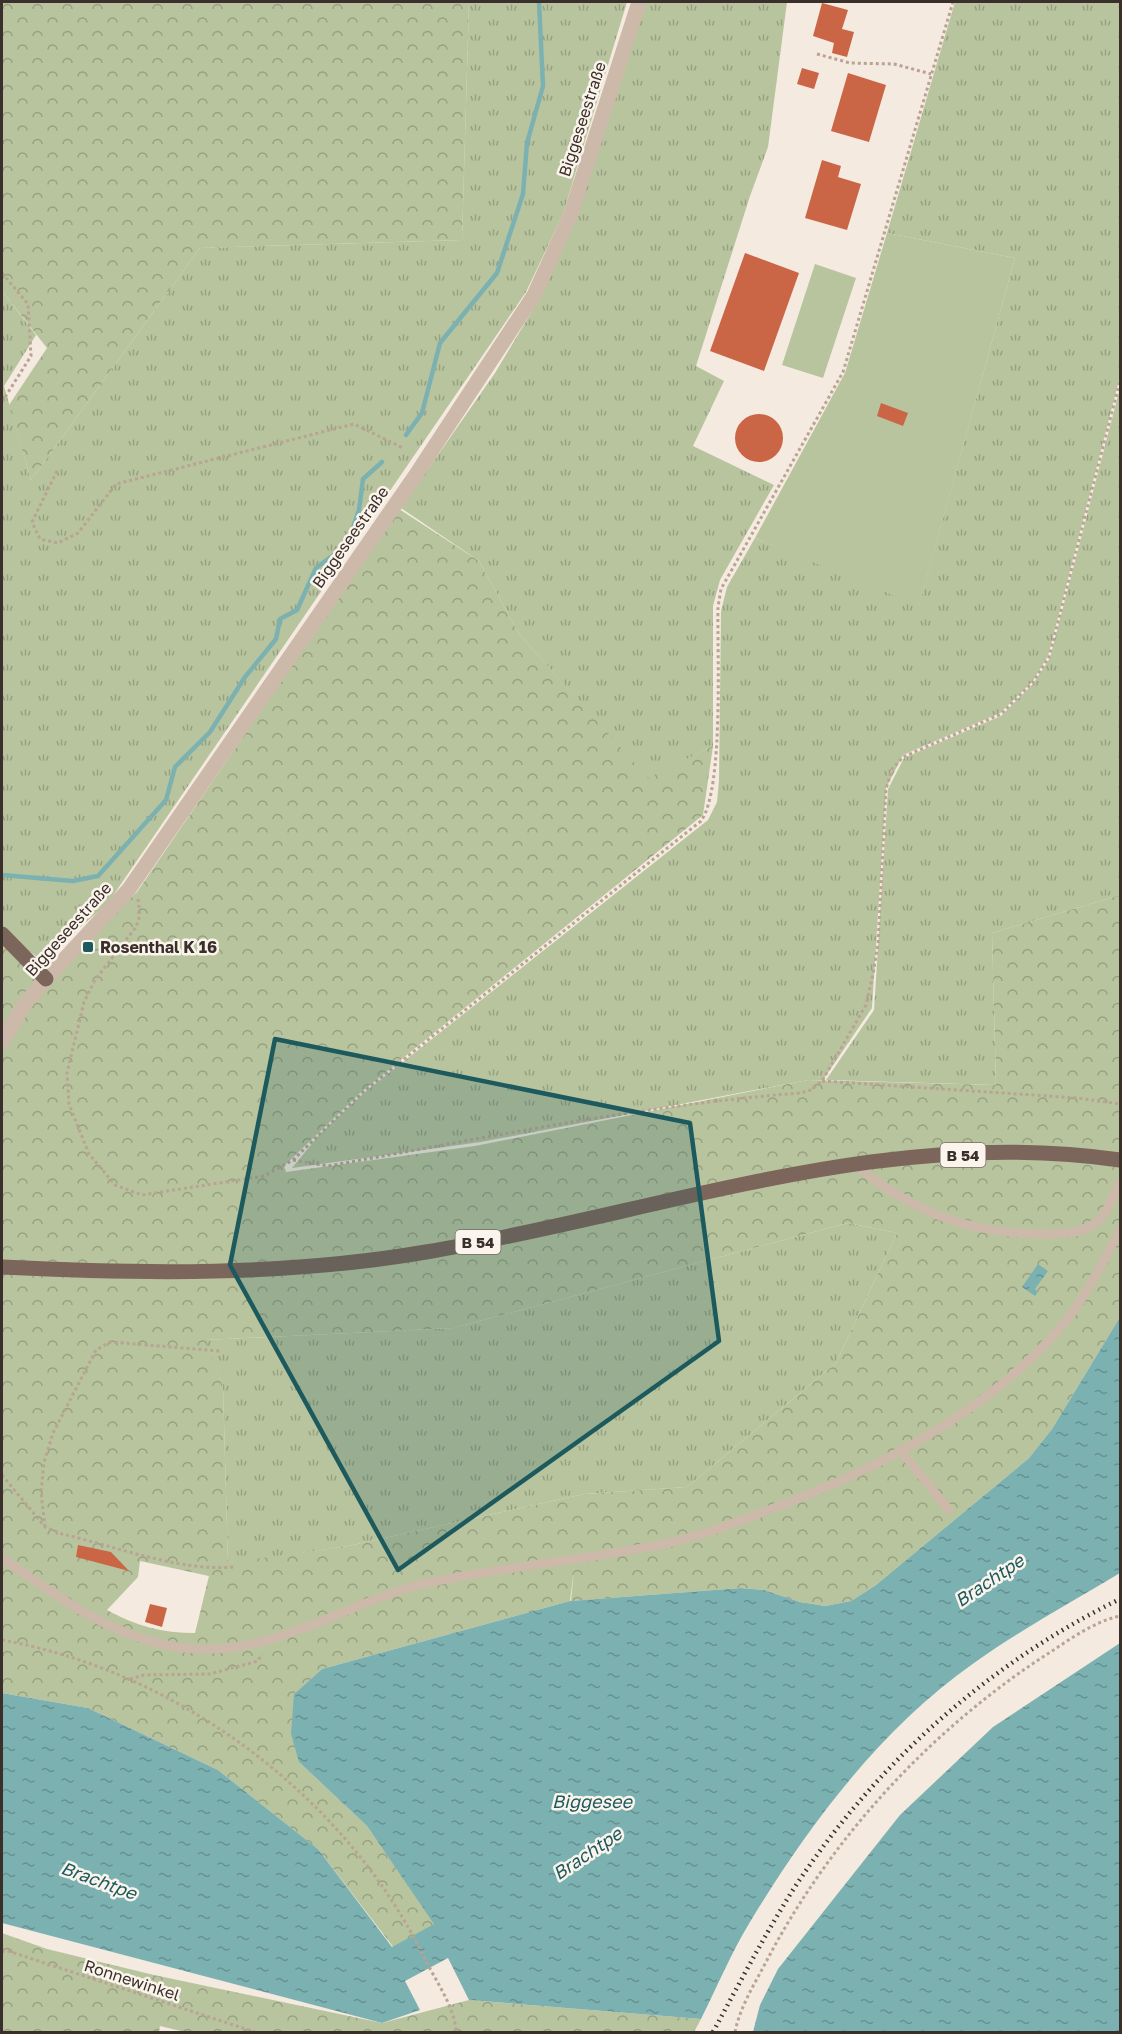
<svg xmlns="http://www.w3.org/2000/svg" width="1122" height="2034" viewBox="0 0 1122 2034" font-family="'Golos Text',sans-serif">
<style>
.grass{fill:url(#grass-tufts)}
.forest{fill:url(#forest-crowns);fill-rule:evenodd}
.garden{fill:#b8c49e}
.water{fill:url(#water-ripples)}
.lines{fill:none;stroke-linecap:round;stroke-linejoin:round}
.stream{stroke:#7cb1b2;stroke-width:4.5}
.building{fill:#ca6546}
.path{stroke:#b9a394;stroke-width:3;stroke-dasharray:3 3;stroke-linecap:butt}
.service{stroke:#cdb9aa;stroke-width:9}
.minor{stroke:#cdb9aa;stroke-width:15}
.primary{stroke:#7c655a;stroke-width:15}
.rail{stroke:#3a2f2a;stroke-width:4.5;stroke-dasharray:1.5 4.5;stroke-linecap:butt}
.marked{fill:#1d5a5e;fill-opacity:0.2;stroke:#1d5a5e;stroke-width:4.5;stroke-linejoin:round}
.poi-dot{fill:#1d5a5e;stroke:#fbf4ec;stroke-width:2}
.labels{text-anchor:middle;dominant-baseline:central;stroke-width:5;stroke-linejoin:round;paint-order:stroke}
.shield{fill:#fbf4ec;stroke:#746a64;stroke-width:1.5}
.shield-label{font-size:15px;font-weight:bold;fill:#3a2f2a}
.street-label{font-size:16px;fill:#3a2f2a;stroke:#fbf4ec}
.poi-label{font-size:16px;font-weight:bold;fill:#3a2f2a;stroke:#fbf4ec;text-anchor:start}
.water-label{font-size:18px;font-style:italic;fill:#1d5a5e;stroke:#fbf4ec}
</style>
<defs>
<pattern id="grass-tufts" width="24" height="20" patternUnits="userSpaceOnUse" patternTransform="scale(1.5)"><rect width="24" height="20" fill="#b8c49e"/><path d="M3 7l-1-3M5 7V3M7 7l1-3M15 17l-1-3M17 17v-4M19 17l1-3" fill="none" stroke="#97a081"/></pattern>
<pattern id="forest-crowns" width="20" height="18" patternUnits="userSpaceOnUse" patternTransform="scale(1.5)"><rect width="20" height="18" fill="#b8c49e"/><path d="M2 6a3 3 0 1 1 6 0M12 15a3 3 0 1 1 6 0" fill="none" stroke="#97a081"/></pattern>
<pattern id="water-ripples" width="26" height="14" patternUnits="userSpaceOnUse" patternTransform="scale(1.5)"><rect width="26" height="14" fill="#7cb1b2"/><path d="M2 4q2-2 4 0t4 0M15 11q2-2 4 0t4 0" fill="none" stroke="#679091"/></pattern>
</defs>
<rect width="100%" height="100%" fill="#f4eadf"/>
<!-- grass -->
<path class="grass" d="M469 2H627L563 214 526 292 108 903 42 961 2 930V291L36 335 4 386 31 480 200 248 462 240Z
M644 2H787L768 147 750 196 696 366 724 381 693 446 774 485 720 580 713 606V746L648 779 519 634 479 561 401 508 495 373 540 298Z
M955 2H1120V376L1048 656 1032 682 1000 713 903 755 886 788 872 1008 823 1080H808L481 1142 292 1168 319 1135 364 1093 708 820 717 802 719 781 721 611 727 587 755 538 919 605 1015 258 887 233Z
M1120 388V895L992 933 996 1085 826 1080 874 1010 888 789 904 758 1001 716 1033 684 1050 658Z
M848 1223 897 1233 836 1363 687 1487 584 1494 348 1546 228 1564 223 1387 205 1340 453 1328Z"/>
<!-- forest -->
<path class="forest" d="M2 2H469L462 240 200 248 31 480 9 405 47 348 2 291Z
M399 509 479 561 519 634 648 778 713 746 703 815 361 1092 284 1166 286 1172 475 1146 808 1080 996 1085 992 933 1120 895V1317L1052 1429 1029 1458 876 1585 851 1601 825 1606 800 1602 764 1590 741 1588 571 1601 574 1569 570 1601 322 1669 294 1694 299 1762 367 1826 435 1924 394 1948 318 1849 218 1770 88 1708 2 1693V930L48 975 137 892ZM848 1223 897 1233 836 1363 687 1487 584 1494 348 1546 228 1563 223 1387 206 1340 453 1328ZM140 1561 209 1576 195 1633C163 1633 135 1626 107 1610L138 1577Z
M2 1933 47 1949 154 1975 382 2023 469 2000 701 2019 694 2032H185L160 2026 159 2032H2Z"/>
<!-- garden -->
<path class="garden" d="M887 233 1015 258 919 606 755 538 845 373Z
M815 264 856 278 823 378 782 365Z"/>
<!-- water -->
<path class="water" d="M1038 1264 1048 1271 1035 1289 1038 1292 1035 1296 1022 1287Z
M1120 1317V1573C1072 1602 1020 1630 974 1663 881 1728 808 1826 750 1922 731 1953 717 1987 701 2019L469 2000 448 1958 405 1981 420 2010 382 2023 2 1923V1693L88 1708 218 1770 318 1849 392 1947 434 1924 367 1826 299 1762 291 1734 294 1694 322 1669 570 1601 741 1588 764 1590 800 1602 825 1606 851 1601 876 1585 1029 1458 1052 1429Z
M1120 1643V2032H753L760 2005 778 1969 900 1815 993 1727Z"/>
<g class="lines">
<!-- stream -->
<path class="stream" d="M406 435 422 413 440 343 497 273 523 194 527 143 543 86 539 2
M2 875 73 881 98 876 166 800 175 767 210 732 245 677 276 639 280 619 297 610 316 568 347 545 359 510 363 479 382 462"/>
</g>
<!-- building -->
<path class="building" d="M822 3 848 10 842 29 854 32 847 57 832 53 834 43 813 36Z
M802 68 819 73 814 89 797 84Z
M848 73 886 85 869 142 831 131Z
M822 160 841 166 838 177 861 184 847 230 805 218Z
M745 253 799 273 764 371 710 351Z
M881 403 908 413 903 426 877 416Z
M735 438a24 24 0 1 1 48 0a24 24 0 1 1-48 0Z
M78 1545 111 1552 129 1571 76 1557Z
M150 1604 167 1608 162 1627 145 1622Z"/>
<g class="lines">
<!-- path -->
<path class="path" d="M817 54 850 63 894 64 931 74
M2 273 28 304 31 356 2 402
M57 471 32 522 40 539 58 543 78 533 116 484 354 424 403 448
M138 899 140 915 136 927 95 980 84 1002 67 1073 69 1104 89 1154 115 1185 142 1195 264 1176 293 1160 363 1092 701 821C724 789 717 652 718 607L721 589 843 372 953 2
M822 1081 1078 1098 1120 1104
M293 1160 328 1166C485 1138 642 1105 800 1093L811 1090 822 1081 866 1005 873 974 878 944 886 789 892 769 903 757 1001 714 1033 682 1049 657 1120 381
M2 1475 45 1527 62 1534C115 1546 180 1572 234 1567
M45 1527 41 1492 44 1462 53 1433 96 1350 110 1342 220 1351
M2 1640C179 1672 345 1796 424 1957 435 1980 455 2007 456 2032
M130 1679 144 1675 210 1674 258 1661 262 1654
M2 1949 255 2032
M735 2032C740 2007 754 1985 766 1962 831 1837 933 1727 1052 1651 1073 1637 1096 1621 1120 1616"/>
<!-- service -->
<path class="service" d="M855 1165C912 1211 966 1233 1040 1234 1058 1234 1078 1235 1094 1224 1107 1216 1113 1196 1120 1182
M900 1450 949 1510
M2 1558C62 1599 120 1644 195 1649 279 1654 348 1601 427 1583 503 1567 579 1560 655 1546 690 1539 725 1527 758 1514 866 1475 984 1416 1060 1328 1085 1299 1102 1263 1120 1230"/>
<!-- minor -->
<path class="minor" d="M2 1042 24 1005 46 979 129 889 415 476 534 295 570 216 639 2"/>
<!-- primary -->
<path class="primary" d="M2 934 46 979
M2 1267C143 1274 286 1276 426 1252 654 1214 887 1125 1120 1160"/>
<!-- rail -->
<path class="rail" d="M713 2032C738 1986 763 1938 791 1893 872 1767 987 1664 1120 1599"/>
</g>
<!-- marked area -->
<path class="marked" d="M275 1039 690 1123 719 1341 398 1570 230 1265Z"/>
<!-- markers -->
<rect class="poi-dot" x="82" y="941" width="12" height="12" rx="3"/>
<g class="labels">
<!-- shield labels -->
<g class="shield">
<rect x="940.5" y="1143" width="45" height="24" rx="4.5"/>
<rect x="455.5" y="1230" width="45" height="24" rx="4.5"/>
</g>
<g class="shield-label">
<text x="963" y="1155">B 54</text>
<text x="478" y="1242">B 54</text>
</g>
<!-- street labels -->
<g class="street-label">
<text transform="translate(582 119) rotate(-72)">Biggeseestraße</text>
<text transform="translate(350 537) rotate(-55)">Biggeseestraße</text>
<text transform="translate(68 929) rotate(-48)">Biggeseestraße</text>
<text transform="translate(132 1980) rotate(18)">Ronnewinkel</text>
</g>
<!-- poi labels -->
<g class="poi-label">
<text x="100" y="947">Rosenthal K 16</text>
</g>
<!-- water labels -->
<g class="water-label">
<text transform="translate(989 1580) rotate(-34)">Brachtpe</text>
<text x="592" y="1801">Biggesee</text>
<text transform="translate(587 1853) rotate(-34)">Brachtpe</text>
<text transform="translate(99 1880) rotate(20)">Brachtpe</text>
</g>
</g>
<!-- border -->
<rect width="1122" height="2034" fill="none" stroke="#3a2f2a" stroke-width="6"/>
</svg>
